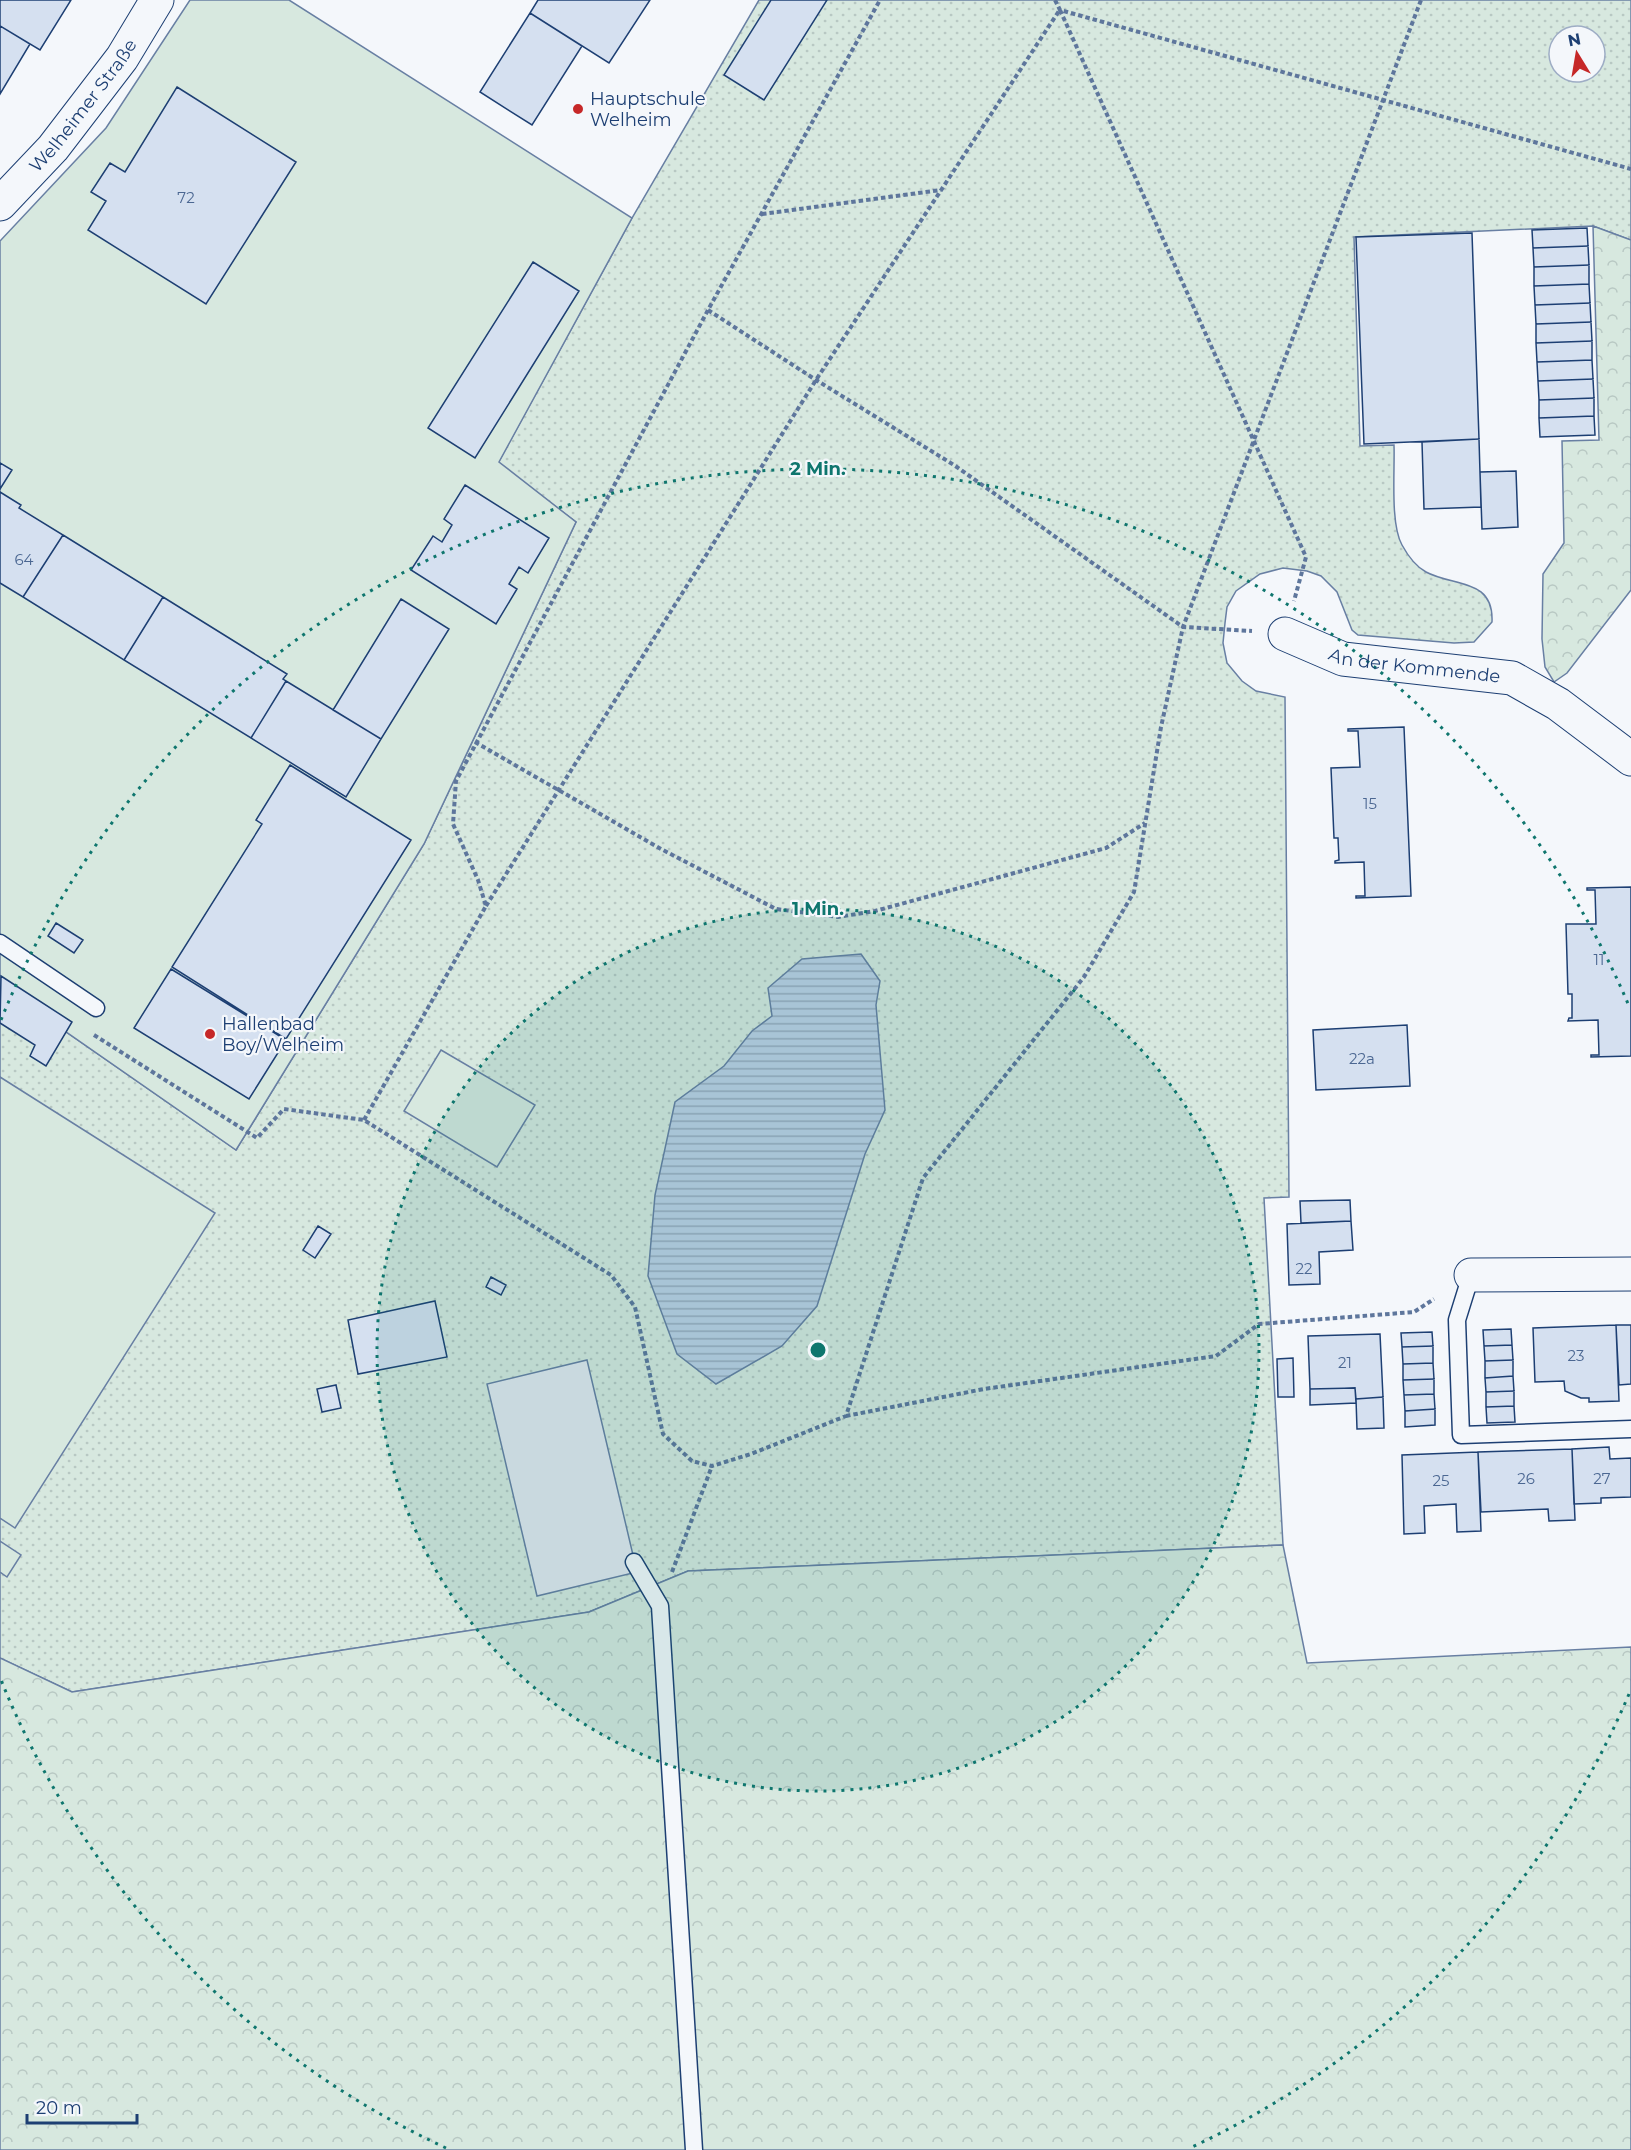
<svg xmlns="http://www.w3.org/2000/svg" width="1631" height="2150" viewBox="0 0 1631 2150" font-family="Montserrat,sans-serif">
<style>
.green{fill:url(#green-dots);stroke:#687fa3;stroke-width:1.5;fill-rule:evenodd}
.forest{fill:url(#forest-crowns);stroke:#687fa3;stroke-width:1.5}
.pitch{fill:#d7e8df;stroke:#687fa3;stroke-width:1.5}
.parking{fill:#e3e8f0;stroke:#687fa3;stroke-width:1.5}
.water{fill:url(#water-rules);stroke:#687fa3;stroke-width:1.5}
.building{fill:#d5e0f0;stroke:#1d3f73;stroke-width:1.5}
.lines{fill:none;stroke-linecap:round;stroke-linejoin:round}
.lane-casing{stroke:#1d3f73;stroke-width:19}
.street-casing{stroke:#1d3f73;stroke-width:35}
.secondary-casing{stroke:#1d3f73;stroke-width:35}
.path{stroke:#5e769c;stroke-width:4;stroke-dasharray:4.5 3;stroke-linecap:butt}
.lane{stroke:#f4f7fb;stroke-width:16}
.street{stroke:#f4f7fb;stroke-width:33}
.secondary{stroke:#f4f7fb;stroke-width:33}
.ring{fill:none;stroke:#0f766e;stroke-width:3;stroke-dasharray:3 6}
.poi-dot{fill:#c62828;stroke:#f4f7fb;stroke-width:2}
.labels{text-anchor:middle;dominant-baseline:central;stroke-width:4.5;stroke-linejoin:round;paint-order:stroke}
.number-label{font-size:15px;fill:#4b6792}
.poi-label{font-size:18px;fill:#1d3f73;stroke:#f4f7fb;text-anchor:start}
.street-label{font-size:18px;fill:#1d3f73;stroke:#f4f7fb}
.centre{fill:#0f766e;stroke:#f4f7fb;stroke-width:3}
.ring-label{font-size:18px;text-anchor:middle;font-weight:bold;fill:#0f766e;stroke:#f4f7fb;stroke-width:4.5;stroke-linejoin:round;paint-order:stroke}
</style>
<defs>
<pattern id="green-dots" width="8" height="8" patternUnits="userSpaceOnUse" patternTransform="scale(1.5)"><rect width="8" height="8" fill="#d7e8df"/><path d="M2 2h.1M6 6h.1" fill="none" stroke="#b8c8c3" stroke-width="1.8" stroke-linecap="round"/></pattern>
<pattern id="forest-crowns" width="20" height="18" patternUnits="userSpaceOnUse" patternTransform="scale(1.5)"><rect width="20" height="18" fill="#d7e8df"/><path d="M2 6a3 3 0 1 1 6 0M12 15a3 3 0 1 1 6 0" fill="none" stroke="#b8c8c3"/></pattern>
<pattern id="water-rules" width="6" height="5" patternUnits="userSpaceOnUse" patternTransform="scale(1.5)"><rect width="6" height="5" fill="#bed0e5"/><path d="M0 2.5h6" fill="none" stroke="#9aaabe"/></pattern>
</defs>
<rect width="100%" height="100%" fill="#f4f7fb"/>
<!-- green -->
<path class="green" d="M759 0H1631V240L1593 226 1354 237 1360 446 1394 445C1395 470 1390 524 1402 545 1408 556 1415 566 1426 572 1454 587 1494 578 1492 622L1474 642 1454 643 1358 635 1352 630 1337 592 1321 576 1307 571 1283 568 1260 574 1236 591 1227 607 1225 623 1223 643 1227 663 1242 681 1256 691 1285 697 1289 1197 1264 1198 1283 1545 688 1571 589 1612 72 1692 0 1658V986L236 1150 424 844 576 522 498 463 632 218ZM1559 36H1595V72H1559Z"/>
<!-- forest -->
<path class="forest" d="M1593 226 1631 240V590L1567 673 1554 682 1545 667 1542 639 1543 574 1564 543 1562 441 1599 440Z
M1283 1545 1307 1663 1631 1647V2150H0V1658L72 1692 589 1612 688 1571Z"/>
<!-- pitch -->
<path class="pitch" d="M190 0H289L632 218 499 462 576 522 424 844 236 1150 0 986V241L106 128Z
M441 1050 535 1105 497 1167 404 1111Z
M0 1077 215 1213 15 1528 0 1518Z
M0 1541 21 1555 7 1577 0 1572Z"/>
<!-- parking -->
<path class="parking" d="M587 1360 637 1572 537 1596 487 1384Z"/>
<!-- water -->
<path class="water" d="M861 954 880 981 876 1005 885 1110 865 1154 817 1306 782 1346 716 1384 677 1354 648 1276 655 1195 675 1102 724 1066 752 1031 772 1016 768 988 802 959Z"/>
<!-- building -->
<path class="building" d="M0 0H71L40 50 0 26Z
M538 0H650L609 63 530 13Z
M771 0H827L764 100 724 75Z
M530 13 582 46 532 125 480 92Z
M0 26 30 44 0 94Z
M177 87 296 162 206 304 88 230 106 201 91 192 110 163 125 172Z
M1587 228 1588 246 1533 248 1532 230Z
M1472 233 1479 439 1364 444 1356 237Z
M1588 246 1589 265 1534 267 1533 248Z
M533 262 579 291 475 458 428 428Z
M1589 265V284L1534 286V267Z
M1589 284 1590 303 1535 305 1534 286Z
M1590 303 1591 322 1536 324 1535 305Z
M1591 322 1592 341 1536 343V324Z
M1592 341V360L1537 362 1536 343Z
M1592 360 1593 379 1538 381 1537 362Z
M1593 379 1594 398 1539 400 1538 381Z
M1594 398V416L1539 418V400Z
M1594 416 1595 435 1540 437 1539 418Z
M1479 439 1481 507 1424 509 1422 442Z
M0 463 12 470 0 489Z
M1516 471 1518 527 1482 529 1480 472Z
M465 485 549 538 528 573 519 567 509 584 517 589 496 624 411 570 433 536 442 542 452 525 444 519Z
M0 492 21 505 19 508 63 535 23 597 0 583Z
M63 535 163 597 124 660 23 597Z
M163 597 287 674 283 679 286 681 251 738 124 660Z
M401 599 449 629 381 739 333 710Z
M286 681 381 739 346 797 251 738Z
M1404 727 1411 896 1356 898V896H1365L1364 862 1335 863V861L1339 860 1338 838H1334L1331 768 1360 767 1358 731H1348V729Z
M290 765 411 840 286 1039 172 967 262 824 256 820Z
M1631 887V1056L1591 1057V1055H1599L1598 1020 1568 1021 1569 1018H1572V994H1568L1566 924H1596L1595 890H1587V888Z
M56 923 83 940 74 953 48 936Z
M171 969 286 1040 249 1099 134 1028Z
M1 976 72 1022 46 1066 30 1056 35 1045 0 1023Z
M1407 1025 1410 1086 1316 1090 1313 1030Z
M1350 1200 1351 1221 1301 1223 1300 1201Z
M1351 1221 1353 1250 1319 1252 1320 1284 1289 1285 1287 1224Z
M318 1226 331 1234 315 1258 303 1250Z
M491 1277 506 1285 501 1295 486 1287Z
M435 1301 447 1357 358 1374 348 1320Z
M1616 1325 1619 1401 1589 1402V1398H1581L1565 1391 1564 1381 1535 1382 1533 1328Z
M1616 1325H1631V1384L1619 1385Z
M1511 1329 1512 1345 1484 1346 1483 1330Z
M1432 1332 1433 1346 1402 1347 1401 1333Z
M1380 1334 1383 1397 1356 1399 1355 1388 1310 1389 1308 1336Z
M1512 1345 1513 1360 1485 1361 1484 1346Z
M1433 1346V1363L1403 1364 1402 1347Z
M1293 1358 1294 1397H1278L1277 1359Z
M1513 1360V1376L1485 1378V1361Z
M1433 1363 1434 1379 1403 1380V1364Z
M1513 1376 1514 1391 1486 1392 1485 1378Z
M1434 1379V1394L1404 1395 1403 1380Z
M336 1385 341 1408 322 1412 317 1389Z
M1355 1388 1356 1403 1310 1405V1389Z
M1514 1391V1406L1486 1407V1392Z
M1434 1394 1435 1409 1405 1411 1404 1395Z
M1383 1397 1384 1428 1357 1429 1356 1399Z
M1514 1406 1515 1422 1487 1423 1486 1407Z
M1435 1409V1425L1405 1427V1411Z
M1609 1447 1610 1459 1631 1458V1497L1601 1498V1503L1574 1504 1572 1449Z
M1572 1449 1575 1520 1549 1521 1548 1509 1481 1512 1478 1452Z
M1478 1452 1481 1531 1457 1532 1456 1504 1424 1506 1425 1533 1404 1534 1402 1455Z"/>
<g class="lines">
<defs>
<path id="lane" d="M0 943 96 1008
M1471 1275 1457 1320 1461 1435 1631 1429
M634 1562 660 1606 694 2150"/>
<g id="street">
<path id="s1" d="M1285 634 1343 659 1512 678 1558 704 1631 759"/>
<path d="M1471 1275 1631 1274"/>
</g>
<g id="secondary">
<path id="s2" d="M0 204 53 148 122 58 157 0"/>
</g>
</defs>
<!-- lane casing -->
<use href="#lane" class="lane-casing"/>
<!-- street casing -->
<use href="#street" class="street-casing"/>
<!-- secondary casing -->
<use href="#secondary" class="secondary-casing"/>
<!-- path -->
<path class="path" d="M1055 0 1060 10 1631 169
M1060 10 1306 557 1294 601
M762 214 941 190
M708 310 816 380 954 465 1183 627 1252 631
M475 742 661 849 776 909 838 917 875 911 1106 848 1145 823
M486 906 816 380 1059 11
M94 1035 257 1138 284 1109 364 1120 611 1275 635 1307 663 1434 692 1461 712 1466 751 1454 846 1416 923 1178 1084 977 1134 892 1161 727 1183 627 1421 0
M364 1120 486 906 478 880 453 824 456 781 708 310 880 0
M846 1416 984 1389 1216 1356 1259 1324 1414 1312 1434 1299
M672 1572 712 1466"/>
<!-- lane -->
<use href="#lane" class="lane"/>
<!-- street -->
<use href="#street" class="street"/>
<!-- secondary -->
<use href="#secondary" class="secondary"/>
</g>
<!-- distance rings -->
<circle cx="818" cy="1350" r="441" fill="#0f766e" fill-opacity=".12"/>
<g class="ring">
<circle cx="818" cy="1350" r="441"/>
<path d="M1629 1694A881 881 0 0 1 1190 2148M446 2148A881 881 0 0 1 1 1680M1 1020A881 881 0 0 1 1629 1006"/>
</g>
<!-- markers -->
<g class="poi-dot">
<circle cx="578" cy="109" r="6"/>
<circle cx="210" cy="1034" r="6"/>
</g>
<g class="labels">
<!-- number labels -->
<g class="number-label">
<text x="186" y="197">72</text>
<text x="24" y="559">64</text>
<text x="1370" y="803">15</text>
<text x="1599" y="959">11</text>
<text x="1362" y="1058">22a</text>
<text x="1304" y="1268">22</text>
<text x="1576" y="1355">23</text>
<text x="1345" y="1362">21</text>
<text x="1526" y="1478">26</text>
<text x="1602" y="1478">27</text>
<text x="1441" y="1480">25</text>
</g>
<!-- poi labels -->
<g class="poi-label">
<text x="590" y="99">Hauptschule<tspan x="590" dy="21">Welheim</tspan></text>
<text x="222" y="1024">Hallenbad<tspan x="222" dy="21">Boy/Welheim</tspan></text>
</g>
<!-- street labels -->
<g class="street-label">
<text stroke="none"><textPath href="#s2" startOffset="129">Welheimer Straße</textPath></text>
<text stroke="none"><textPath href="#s1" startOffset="135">An der Kommende</textPath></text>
</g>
</g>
<circle cx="818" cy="1350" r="9" class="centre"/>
<g class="ring-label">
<text x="818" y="475">2 Min.</text>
<text x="818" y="915">1 Min.</text>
</g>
<!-- north arrow -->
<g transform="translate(1577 54) rotate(349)"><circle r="28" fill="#f4f7fb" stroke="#9eadc5" stroke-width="1.5"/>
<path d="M0-4.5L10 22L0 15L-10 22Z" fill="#c62828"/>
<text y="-9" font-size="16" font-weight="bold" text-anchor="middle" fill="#1d3f73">N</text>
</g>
<!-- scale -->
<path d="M27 2114v9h110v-9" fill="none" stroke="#1d3f73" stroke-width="3"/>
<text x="36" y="2114" font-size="18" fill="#1d3f73" stroke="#f4f7fb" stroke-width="4.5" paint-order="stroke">20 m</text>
</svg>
